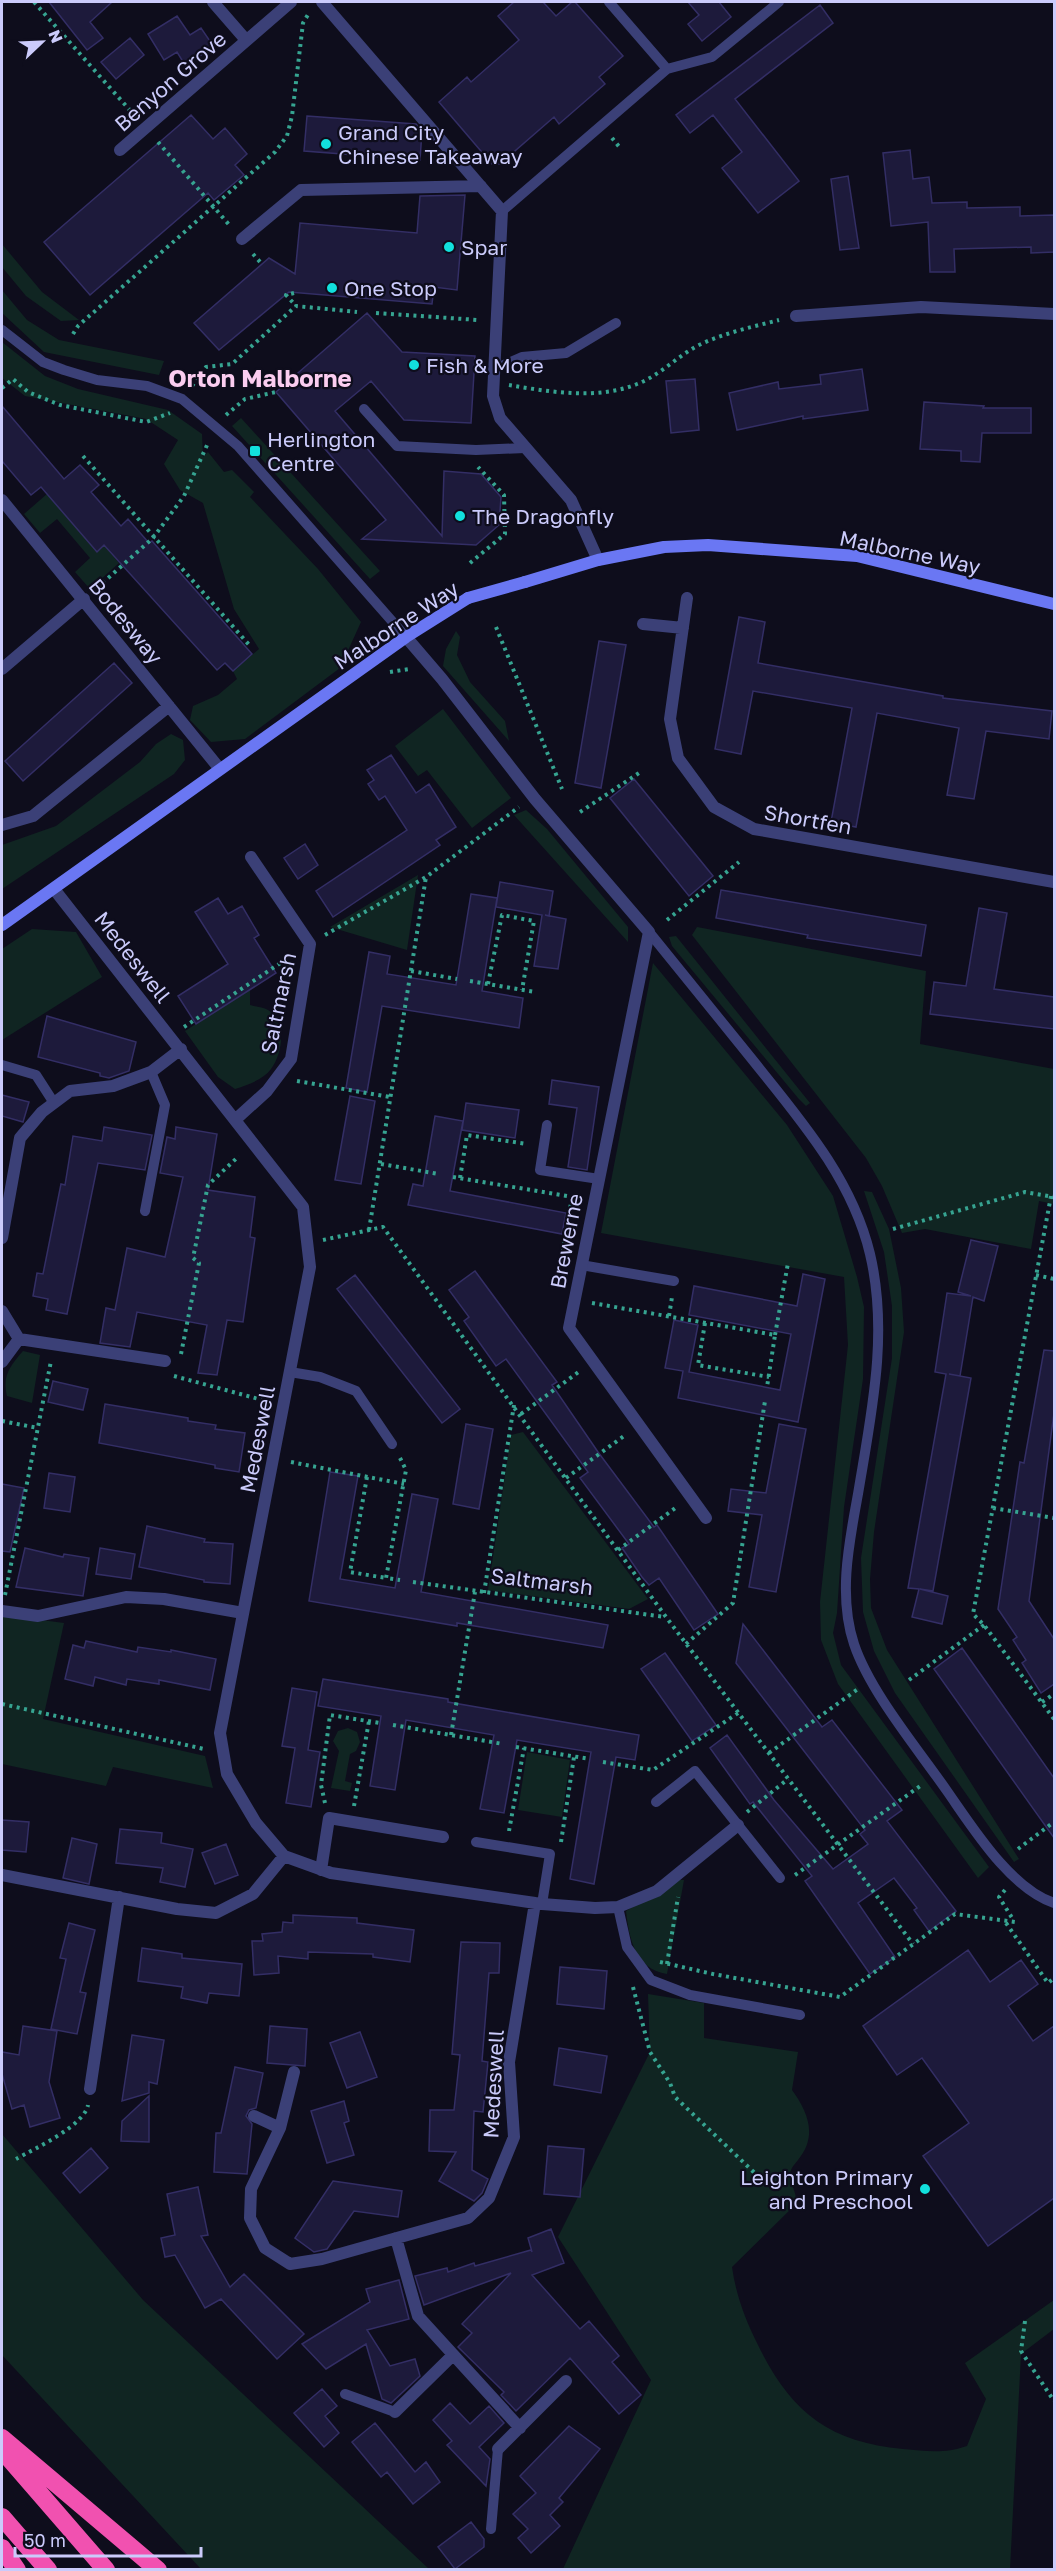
<svg xmlns="http://www.w3.org/2000/svg" width="1056" height="2571" viewBox="0 0 1056 2571" font-family="'Golos Text',sans-serif">
<style>
.green{fill:#102522}
.building{fill:#1d1a3b;stroke:#332e65;stroke-width:1.5}
.lines{fill:none;stroke-linecap:round;stroke-linejoin:round}
.path{stroke:#36a491;stroke-width:4;stroke-dasharray:3 4.5;stroke-linecap:butt}
.lane{stroke:#3b4077;stroke-width:10}
.street{stroke:#3b4077;stroke-width:12}
.secondary{stroke:#6a77f3;stroke-width:12}
.highway{stroke:#f151b0;stroke-width:18}
.secondary-bridge{stroke:#6a77f3;stroke-width:12}
.poi-dot{fill:#12e0dd;stroke:#0e0d1c;stroke-width:2}
.labels{text-anchor:middle;dominant-baseline:central;stroke-width:4.5;stroke-linejoin:round;paint-order:stroke}
.street-label{font-size:21px;fill:#cbcbfb;stroke:#0e0d1c}
.poi-label{font-size:21px;fill:#cbcbfb;stroke:#0e0d1c;text-anchor:start}
.quarter-label{font-size:24px;font-weight:bold;fill:#fbcdf0;stroke:#0e0d1c}
</style>
<rect width="100%" height="100%" fill="#0e0d1c"/>
<!-- green -->
<path class="green" d="M2 244 42 292 79 320 61 321 26 296 2 267Z
M2 290 27 320 59 340 164 361 159 375 44 352 2 313Z
M2 342 45 376 78 389 168 410 202 434 203 457 208 452 224 472 232 470 254 492 250 497 318 569 361 622 340 668 245 739 211 742 190 720 193 706 218 695 237 679 233 671 259 649 234 609 203 503 180 490 164 464 178 440 146 419 25 396 2 378Z
M241 418 380 571 370 579 232 426Z
M55 487 97 551 104 545 119 563 90 589 75 572 90 558 57 519 40 533 24 514Z
M456 631 460 637 457 655 470 682 505 721 509 741 443 666 446 649Z
M443 709 511 798 472 828 427 770 418 776 395 746Z
M171 734 183 740 185 760 174 774 2 889V845L56 826 140 762 156 744Z
M526 810 547 829 628 927V942L514 815Z
M418 875 407 950 330 927Z
M697 927 926 971 920 1044 1054 1069V1204L1039 1201 1031 1249 925 1229 902 1233 882 1186 866 1158 692 935Z
M32 929 76 932 102 977 2 1040V949Z
M676 936 810 1103 806 1106 798 1098 672 946 669 937Z
M653 963 787 1125 833 1196 857 1277 864 1307 863 1379 844 1507 837 1613 833 1633 841 1665 989 1867 978 1878 838 1684 821 1640 820 1602 848 1345 844 1277 601 1233Z
M250 989V1005C256 1007 263 1007 268 1010 287 1021 283 1053 271 1069 263 1080 247 1085 235 1089L218 1077 185 1031Z
M864 1191 872 1192 889 1229 901 1288 904 1332 874 1532 870 1579 871 1608 887 1650 1019 1859 1014 1862 895 1693 874 1651 863 1612 861 1558 892 1358V1306L884 1252Z
M23 1351 40 1355 32 1403 7 1396C2 1376 10 1366 23 1351Z
M523 1432 648 1599 629 1609 488 1590 511 1435Z
M2 1610 34 1619 64 1623 43 1719 205 1756 213 1788 113 1767 106 1786 2 1764Z
M348 1728 357 1732 360 1742 356 1751 350 1754 345 1781 352 1783 350 1791 331 1788 339 1751 333 1741 338 1731Z
M527 1752 570 1760 562 1817 518 1810Z
M678 1880H684L667 1974C635 1969 629 1938 626 1911Z
M648 1994 704 2003V2038L798 2052 792 2090C808 2112 818 2136 798 2160 794 2165 789 2170 790 2177 791 2187 797 2191 796 2204L732 2267C736 2295 745 2319 758 2345 790 2411 828 2442 903 2449 926 2451 944 2454 967 2446L986 2399 965 2363 1054 2300V2329L1021 2354 1010 2569H563L651 2380 558 2237 650 2052Z
M2 2134 143 2300 429 2569H201L2 2355Z"/>
<!-- building -->
<path class="building" d="M49 2H112L90 22 103 38 87 50Z
M514 2H543L556 16 572 2H575L623 56 599 77 605 84 559 124 554 117 500 164H492L439 102 467 77 471 82 519 40 498 16Z
M688 2H719L731 17 702 41 688 24 699 15Z
M820 5 833 23 735 99 799 181 758 213 722 168 742 152 713 115 690 133 676 115Z
M177 16 190 35 201 28 214 47 185 65 177 52 164 60 148 34Z
M130 38 144 55 116 79 101 62Z
M191 115 213 139 225 128 247 154 235 165 244 175 214 200 208 193 90 295 44 242Z
M307 116 416 124 422 131 420 160 304 151Z
M910 150 913 179 929 177 932 203 967 202V208L1020 207V216L1054 215V252L1031 253V247L954 249 955 272H930L928 222 891 226 883 153Z
M848 176 859 248 840 250 831 179Z
M465 195 457 290 434 287 432 304 289 292 219 350 194 323 269 258 295 274 300 223 417 233 420 196Z
M367 313 402 352 475 356 471 423 404 420 371 381 335 411 442 536 444 471 481 474 501 497 499 525 476 545 362 539 386 520 276 392Z
M862 369 868 410 803 419V416L737 430 729 393 778 382 779 389 821 384 820 375Z
M695 379 699 430 671 433 666 381Z
M924 402 984 406 983 408H1031V433H982L980 462 961 461V451L920 449Z
M2 406 64 479 80 465 99 485 91 492 121 526 128 519 149 543 152 541 252 654 233 671 225 663 217 670 104 545 97 552 41 487 31 495 2 461Z
M739 617 765 622 758 663 943 696V698L1052 711 1049 739 986 731 974 799 947 795 959 728 877 713 856 827 831 822 852 708 753 691 741 754 715 749Z
M599 641 626 645 601 788 575 783Z
M114 663 132 683 23 781 5 761Z
M391 755 416 793 429 784 456 827 436 840 440 845 333 917 316 891 407 830 385 796 379 800 368 784 374 780 367 770Z
M634 779 713 876 689 896 610 798Z
M305 844 318 865 298 879 284 858Z
M500 882 553 891 549 916 545 915 566 919 558 969 534 966 542 915 496 907Z
M721 890 926 925 921 956 807 938 808 935 716 918Z
M471 894 497 898 482 991 523 998 519 1028 382 1006 367 1092 346 1088 369 952 390 956 387 974 456 985Z
M218 898 228 914 242 906 259 935 254 938 276 973 196 1024 178 996 228 964 195 912Z
M979 908 1007 913 994 989 1054 997V1029L930 1014 934 982 966 986Z
M47 1016 136 1042 129 1071 109 1078 100 1076V1073L38 1057Z
M552 1080 599 1087 587 1170 568 1167 577 1108 549 1104Z
M2 1095 29 1102 23 1122 2 1116Z
M350 1096 375 1101 361 1184 335 1180Z
M466 1103 519 1110 515 1138 462 1130Z
M435 1116 463 1121 450 1191 566 1213 562 1234 408 1205 413 1184 423 1186Z
M104 1127 152 1135 145 1170 98 1163 67 1314 46 1310 48 1299 33 1296 37 1273 43 1274 61 1184 65 1185 73 1136 102 1141Z
M176 1127 217 1134 208 1190 255 1197 250 1237 255 1238 243 1322 227 1320 217 1375 198 1373 207 1325 137 1312 130 1347 100 1343 106 1308 115 1310 127 1248 165 1257 183 1177 160 1173 167 1137 175 1139Z
M971 1240 998 1246 984 1301 973 1297 960 1376 949 1374 971 1378 933 1591 920 1589 948 1596 942 1624 912 1617 919 1589 908 1588 946 1374 935 1372 947 1293 971 1296 958 1292Z
M475 1271 557 1382 552 1385 598 1452 654 1527 657 1525 718 1614 694 1630 659 1578 649 1585 642 1577 622 1548 629 1544 580 1478 588 1472 506 1359 496 1366 464 1321 469 1317 449 1290Z
M803 1274 825 1279 798 1422 678 1398 683 1371 665 1368 674 1320 698 1325 689 1372 780 1390 791 1334 689 1315 694 1286 797 1306Z
M355 1275 460 1409 442 1423 337 1289Z
M1044 1350 1054 1351V1413L1029 1601 1054 1639V1684L1041 1693 1022 1663 1026 1660 1013 1640 1017 1637 998 1609 1020 1462 1024 1463Z
M53 1381 88 1389 83 1410 48 1402Z
M105 1404 188 1418V1421L216 1425 215 1429 245 1433 239 1472 215 1468V1465L99 1443Z
M466 1424 493 1429 479 1509 453 1504Z
M779 1424 806 1429 776 1592 749 1587 762 1515 728 1511 731 1489 766 1493Z
M330 1472 358 1476 340 1579 395 1588 412 1494 438 1499 421 1592 608 1625 603 1648 457 1623V1626L309 1601Z
M49 1473 75 1477 70 1512 44 1508Z
M2 1484 24 1488 10 1552 2 1551Z
M147 1526 205 1539 204 1542 233 1544 230 1584 204 1582V1580L139 1567Z
M25 1548 63 1557 64 1554 89 1558 83 1596 16 1587Z
M100 1548 135 1554 131 1579 96 1574Z
M743 1624 822 1727 832 1720 902 1810 887 1821 956 1911 929 1931 914 1910 917 1908 894 1878 858 1903 895 1957 870 1974 805 1881 812 1876 753 1802 750 1804 710 1748 727 1735 774 1800 833 1869 868 1844 860 1834 865 1830 736 1663Z
M86 1641 137 1652 138 1647 171 1652V1650L216 1659 210 1690 159 1680V1684L127 1679 126 1685 95 1677 93 1686 65 1679 73 1645 84 1648Z
M962 1648 1054 1778V1838L934 1669Z
M665 1653 716 1725 692 1741 641 1669Z
M323 1679 448 1699V1702L639 1735 635 1760 616 1757 594 1884 570 1879 591 1752 517 1740 504 1813 480 1809 494 1735 406 1720 395 1790 370 1786 381 1716 318 1706Z
M292 1688 317 1692 308 1750 320 1752 311 1807 286 1803 295 1748 282 1746Z
M2 1820 29 1822 26 1852 2 1850Z
M120 1829 162 1833 161 1843 193 1849 185 1887 160 1882 163 1868 116 1863Z
M72 1838 97 1844 89 1884 63 1878Z
M226 1844 238 1875 215 1884 202 1853Z
M293 1915 357 1918V1923L414 1930 410 1962 373 1957V1954L308 1952V1959L278 1956 279 1973 254 1975 252 1941H263L262 1934 282 1932 283 1922 293 1923Z
M69 1923 95 1930 80 1992 86 1993 77 2034 51 2029 66 1959 60 1958Z
M461 1942 500 1943 499 1973H489L482 2061 488 2062 483 2112 474 2111 472 2170 488 2179 482 2193 474 2201 439 2181 456 2152 429 2151 430 2110H454L460 2055 452 2054Z
M142 1948 182 1954V1958L242 1964 239 1996 209 1993 207 2003 181 1998 183 1987 138 1981Z
M968 1950 990 1982 1021 1960 1038 1984 1008 2006 1033 2041 1054 2026V2198L988 2246 923 2156 969 2123 922 2058 897 2075 863 2026Z
M560 1967 607 1971 604 2009 557 2004Z
M23 2026 57 2031 49 2082 60 2118 30 2127 24 2105 12 2109 2 2074V2052L19 2055Z
M270 2026 307 2029 305 2066 267 2063Z
M360 2032 377 2077 347 2088 330 2043Z
M132 2035 164 2040 157 2084 149 2082V2093L122 2101Z
M559 2048 607 2056 601 2093 554 2085Z
M235 2067 263 2073 256 2108 249 2110 246 2116 252 2124 247 2174 214 2172 216 2133H221Z
M149 2096V2142L121 2141 122 2121Z
M344 2101 349 2121 344 2123 354 2155 327 2163 311 2111Z
M548 2146 584 2149 580 2197 544 2194Z
M91 2148 108 2168 80 2193 63 2173Z
M333 2181 402 2191 398 2217 354 2211 327 2249 314 2252 295 2238Z
M198 2187 208 2235 201 2236 230 2287 244 2274 304 2334 277 2359 221 2299 205 2308 175 2255 165 2257 161 2238 175 2235 167 2194Z
M551 2229 564 2263 532 2275 580 2329 589 2321 619 2356 612 2362 641 2395 619 2414 570 2358 516 2411 501 2395 504 2392 458 2347 472 2333 462 2324 511 2273 424 2305 415 2276 447 2268 448 2272 474 2263 475 2266 531 2250 532 2252 528 2238Z
M399 2280 409 2319 367 2330 390 2366 415 2359 420 2376 391 2403 382 2399 366 2344 326 2369 302 2344 370 2302 366 2289Z
M322 2389 337 2406 325 2416 339 2433 324 2447 294 2413Z
M450 2403 470 2424 489 2406 504 2423 479 2447 490 2459 486 2486 447 2445 452 2441 433 2420Z
M375 2423 415 2472 426 2462 440 2482 413 2504 387 2472 381 2477 352 2442Z
M569 2426 600 2449 559 2498 563 2502 550 2515 560 2526 531 2553 518 2538 528 2529 513 2514 536 2493 520 2476Z
M471 2522 484 2539V2547L455 2569 438 2547Z"/>
<g class="lines">
<!-- path -->
<path class="path" d="M34 2 135 116
M612 138 621 149
M158 142 231 227
M253 254 261 263
M294 293 286 295 296 306
M376 313 478 320
M73 334 78 326 275 152 287 136 292 116 303 23 309 13
M509 385C550 392 598 400 637 384 661 375 677 356 699 345 724 333 752 327 779 320
M192 386 206 367 232 364 296 306 357 312
M2 388 13 379 28 392 60 405 146 422 170 413
M226 415 245 399 276 392
M83 456 251 647
M470 563 505 534 504 495 478 467
M97 588 153 538 184 496 208 443
M496 627 562 789
M390 672 409 669
M580 812 639 773
M667 920 739 862
M325 935 426 877 519 807
M411 971 457 979
M470 981 535 992
M488 984 502 915 534 921 522 990
M184 1027 291 956
M297 1081 390 1097
M381 1164 439 1174
M453 1177 579 1198
M460 1178 467 1135 527 1144
M1051 1196 973 1614 984 1625 1054 1719
M893 1229 1025 1192 1054 1197
M369 1230 426 877
M323 1240 383 1227 666 1617 913 1944
M566 1262H561L572 1197
M1036 1275 1054 1279
M592 1303 775 1335 767 1387
M669 1316 672 1297
M705 1323 698 1365 769 1377
M775 1335 788 1263
M181 1354 199 1263 193 1258 208 1185 239 1156
M174 1376 266 1401
M521 1414 580 1371
M2 1421 38 1428
M400 1458 406 1470 386 1578 400 1580
M291 1462 404 1484
M367 1477 350 1572 386 1578
M566 1478 624 1436
M993 1508 1054 1518
M618 1550 678 1506
M413 1582 665 1617
M484 1593 514 1405
M5 1595 51 1361
M686 1644 733 1603 765 1401
M909 1680 984 1625
M1042 1702 1054 1694
M2 1704 204 1749
M393 1725 503 1744
M451 1735 475 1592
M516 1747 590 1759
M769 1753 858 1689
M603 1762 653 1770 738 1713
M325 1803 321 1785 330 1715 380 1723
M354 1806 369 1721
M747 1812 788 1779
M509 1831 524 1748
M561 1842 574 1757
M1018 1849 1054 1822
M795 1875 923 1784
M1005 1890 999 1897 1014 1921
M1006 1923 1048 1983 1054 1978
M660 1962 713 1974 840 1997 955 1914 1015 1922
M667 1964 678 1897
M633 1987 650 2052 670 2083 675 2097 761 2179
M16 2159C34 2149 84 2126 88 2105
M1025 2321 1021 2351 1054 2401"/>
<!-- lane -->
<path class="lane" d="M609 2 667 69
M502 211 667 69 712 57 779 2
M2 330 43 362 64 370 97 380 147 386 182 399 238 446 406 637
M495 369 522 357 566 353 616 323
M364 409 397 446 476 450 525 448
M649 932C683 974 717 1016 751 1058 799 1118 852 1178 870 1254 889 1334 871 1415 858 1494 849 1543 838 1596 854 1644 870 1692 918 1749 947 1791 973 1828 1010 1888 1054 1903
M2 1065 36 1075 54 1103
M547 1125 540 1170 599 1179
M145 1211 165 1105 151 1072
M581 1265 674 1281
M290 1372 320 1377 356 1391 392 1444
M656 1802 695 1771 780 1878
M476 1842 550 1854 542 1904
M618 1907 627 1947 651 1980 690 1995 800 2015
M345 2394 395 2412
M491 2529 498 2449"/>
<!-- street -->
<path class="street" d="M213 2 246 40
M322 2 502 211 493 396 500 418 571 500 598 560
M120 150 291 2
M242 239 301 190 481 186
M796 316 921 307 1054 314
M2 500 219 768
M687 598 670 719 678 758 714 807 754 829 1054 882
M643 624 683 628
M406 637 442 679 535 799 649 932 569 1328 706 1518
M2 669 84 599
M2 825 33 816 169 706
M54 889 303 1207 310 1267 220 1733 227 1774 256 1823 284 1856 331 1873 542 1904 595 1908 618 1907 657 1891 738 1825
M235 1120 267 1091 291 1059 310 944 251 857
M2 1238 20 1138 42 1112 70 1091 113 1086 151 1072 181 1049
M2 1311 19 1339 165 1361
M2 1362 19 1339
M2 1611 38 1616 126 1597 164 1599 243 1613
M321 1870 329 1818 443 1837
M2 1875 177 1909 216 1913 253 1894 284 1856
M294 2072 280 2128 251 2189 250 2218 265 2248 290 2264 322 2259 468 2218 489 2198 514 2137 509 2062 535 1903
M90 2089 119 1897
M254 2116 280 2128
M396 2238 418 2316 520 2428
M395 2412 452 2356
M498 2449 566 2381"/>
<!-- secondary -->
<path class="secondary" d="M525 582 598 560 664 547 708 545 857 556 1054 604
M2 925 406 637 468 598"/>
<!-- highway -->
<path class="highway" d="M2 2438 158 2570
M2 2450 106 2570
M2 2517 48 2570
M2 2548 17 2570"/>
<!-- secondary-bridge -->
<path class="secondary-bridge" d="M468 598 525 582"/>
</g>
<!-- markers -->
<g class="poi-dot">
<circle cx="326" cy="144" r="6"/>
<circle cx="449" cy="247" r="6"/>
<circle cx="332" cy="288" r="6"/>
<circle cx="414" cy="365" r="6"/>
<rect x="249" y="445" width="12" height="12" rx="3"/>
<circle cx="460" cy="516" r="6"/>
<circle cx="925" cy="2189" r="6"/>
</g>
<g class="labels">
<!-- street labels -->
<g class="street-label">
<text transform="translate(170 81) rotate(-41)">Benyon Grove</text>
<text transform="translate(910 552) rotate(12)">Malborne Way</text>
<text transform="translate(126 621) rotate(51)">Bodesway</text>
<text transform="translate(396 625) rotate(-33)">Malborne Way</text>
<text transform="translate(808 819) rotate(10)">Shortfen</text>
<text transform="translate(133 957) rotate(52)">Medeswell</text>
<text transform="translate(278 1003) rotate(-78)">Saltmarsh</text>
<text transform="translate(566 1241) rotate(-79)">Brewerne</text>
<text transform="translate(257 1439) rotate(-79)">Medeswell</text>
<text transform="translate(542 1581) rotate(7)">Saltmarsh</text>
<text transform="translate(493 2084) rotate(-87)">Medeswell</text>
</g>
<!-- poi labels -->
<g class="poi-label">
<text x="338" y="132">Grand City<tspan x="338" dy="24">Chinese Takeaway</tspan></text>
<text x="461" y="247">Spar</text>
<text x="344" y="288">One Stop</text>
<text x="426" y="365">Fish &amp; More</text>
<text x="267" y="439">Herlington<tspan x="267" dy="24">Centre</tspan></text>
<text x="472" y="516">The Dragonfly</text>
<text x="913" y="2177" text-anchor="end">Leighton Primary<tspan x="913" dy="24">and Preschool</tspan></text>
</g>
<!-- quarter labels -->
<g class="quarter-label">
<text x="260" y="377">Orton Malborne</text>
</g>
</g>
<!-- border -->
<rect width="1056" height="2571" fill="none" stroke="#cbcbfb" stroke-width="6"/>
<!-- north arrow -->
<g transform="translate(42 42) rotate(67)" stroke="#0e0d1c" stroke-width="4.5" paint-order="stroke">
<path d="M0-4.5L10 22L0 15L-10 22Z" fill="#cbcbfb"/>
<text y="-9" font-size="16" font-weight="bold" text-anchor="middle" fill="#cbcbfb">N</text>
</g>
<!-- scale -->
<path d="M15 2547v9h186v-9" fill="none" stroke="#cbcbfb" stroke-width="3"/>
<text x="24" y="2547" font-size="18" fill="#cbcbfb" stroke="#0e0d1c" stroke-width="4.5" paint-order="stroke">50 m</text>
</svg>
